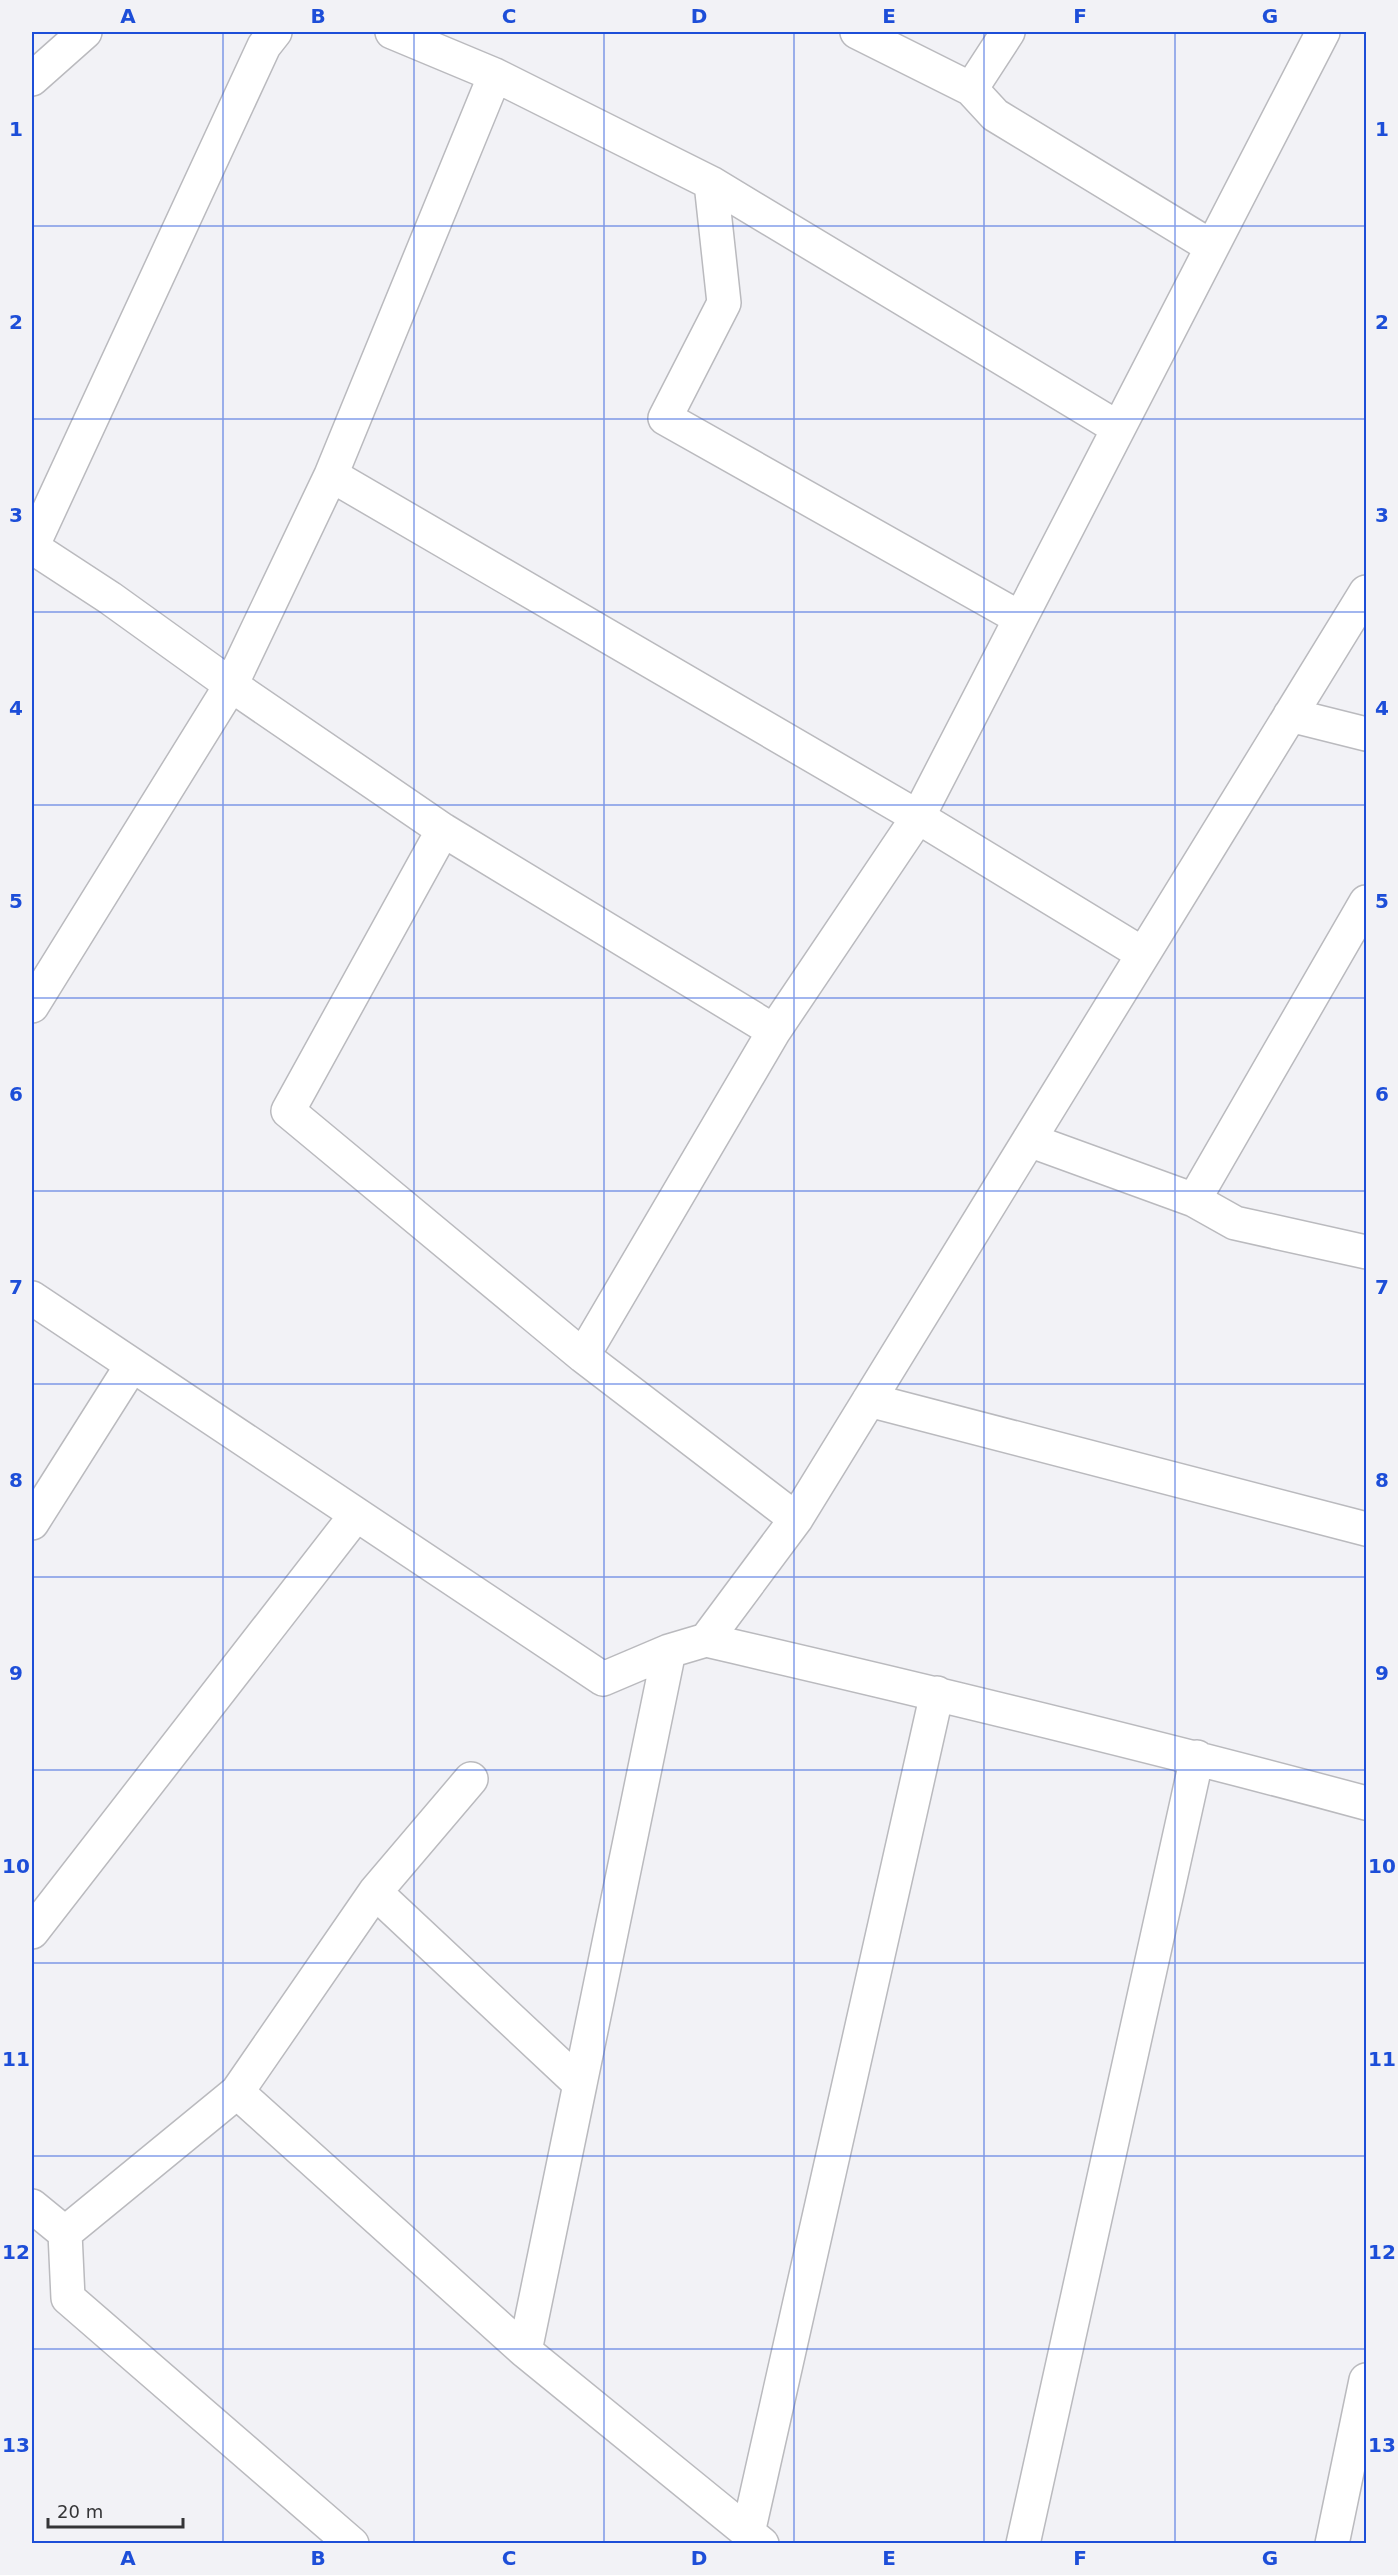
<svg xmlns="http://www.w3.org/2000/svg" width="1398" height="2575" viewBox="0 0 1398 2575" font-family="'DejaVu Sans',sans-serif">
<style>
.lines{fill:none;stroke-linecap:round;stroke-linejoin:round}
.minor-casing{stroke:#bababe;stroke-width:36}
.minor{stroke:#fff;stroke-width:33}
.grid{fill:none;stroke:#1d4ed8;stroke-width:1.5;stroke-opacity:0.55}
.neatline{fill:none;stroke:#1d4ed8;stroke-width:2}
.grid-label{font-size:20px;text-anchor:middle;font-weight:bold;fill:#1d4ed8}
</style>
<rect width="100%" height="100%" fill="#f2f2f6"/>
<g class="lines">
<defs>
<path id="minor" d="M392 32 495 75 711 183 1118 428
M857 32 971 89 995 115 1212 247
M32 79 85 32
M971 89 1008 32
M711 183 724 303 665 418 1020 618
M331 475 495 75
M32 547 110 598 231 685 443 830 774 1031
M32 547 264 46 275 32
M1290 715 1366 734
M443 830 288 1111 583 1356 796 1519
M32 1006 231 685 331 475 918 817 1323 32
M1029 1140 1194 1200 1235 1223 1366 1252
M1194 1200 1366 902
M32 1298 603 1679 669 1651 706 1640C927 1691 1147 1744 1366 1803
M583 1356 774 1031 918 817 1143 954
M869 1400 1366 1529
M32 1523 132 1365
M706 1640 796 1519 1366 592
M669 1651 580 2084 375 1892 237 2092 525 2351 762 2544
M375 1892 471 1779
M32 1932 356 1515
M237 2092 65 2233 68 2298 352 2544
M32 2206 65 2233
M525 2351 580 2084
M748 2533 937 1693
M1023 2544 1197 1757
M1332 2544 1366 2380"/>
</defs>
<!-- minor casing -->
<use href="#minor" class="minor-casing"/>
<!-- minor -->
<use href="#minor" class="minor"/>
</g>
<!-- grid -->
<path class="grid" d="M223 32V2544M414 32V2544M604 32V2544M794 32V2544M984 32V2544M1175 32V2544M32 226H1366M32 419H1366M32 612H1366M32 805H1366M32 998H1366M32 1191H1366M32 1384H1366M32 1577H1366M32 1770H1366M32 1963H1366M32 2156H1366M32 2349H1366"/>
<!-- border -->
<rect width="1398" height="2575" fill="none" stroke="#f2f2f6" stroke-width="66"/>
<!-- scale -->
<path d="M48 2518v9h135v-9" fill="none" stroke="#353537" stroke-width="3"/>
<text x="57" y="2518" font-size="18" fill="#353537" stroke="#f2f2f6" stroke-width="4.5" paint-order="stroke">20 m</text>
<rect x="33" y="33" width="1332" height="2509" class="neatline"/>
<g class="grid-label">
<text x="128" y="23">A</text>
<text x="318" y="23">B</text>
<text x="509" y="23">C</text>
<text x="699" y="23">D</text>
<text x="889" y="23">E</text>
<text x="1080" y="23">F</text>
<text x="1270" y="23">G</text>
<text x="16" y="136">1</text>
<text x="1382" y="136">1</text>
<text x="16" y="329">2</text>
<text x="1382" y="329">2</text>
<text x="16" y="522">3</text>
<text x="1382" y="522">3</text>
<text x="16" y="715">4</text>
<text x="1382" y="715">4</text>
<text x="16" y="908">5</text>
<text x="1382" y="908">5</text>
<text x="16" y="1101">6</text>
<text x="1382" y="1101">6</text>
<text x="16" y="1294">7</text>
<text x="1382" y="1294">7</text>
<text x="16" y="1487">8</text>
<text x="1382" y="1487">8</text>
<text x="16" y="1680">9</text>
<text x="1382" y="1680">9</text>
<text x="16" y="1873">10</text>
<text x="1382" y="1873">10</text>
<text x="16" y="2066">11</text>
<text x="1382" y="2066">11</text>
<text x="16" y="2259">12</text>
<text x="1382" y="2259">12</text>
<text x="16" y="2452">13</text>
<text x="1382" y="2452">13</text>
<text x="128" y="2565">A</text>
<text x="318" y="2565">B</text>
<text x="509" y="2565">C</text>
<text x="699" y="2565">D</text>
<text x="889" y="2565">E</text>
<text x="1080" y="2565">F</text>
<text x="1270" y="2565">G</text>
</g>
</svg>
